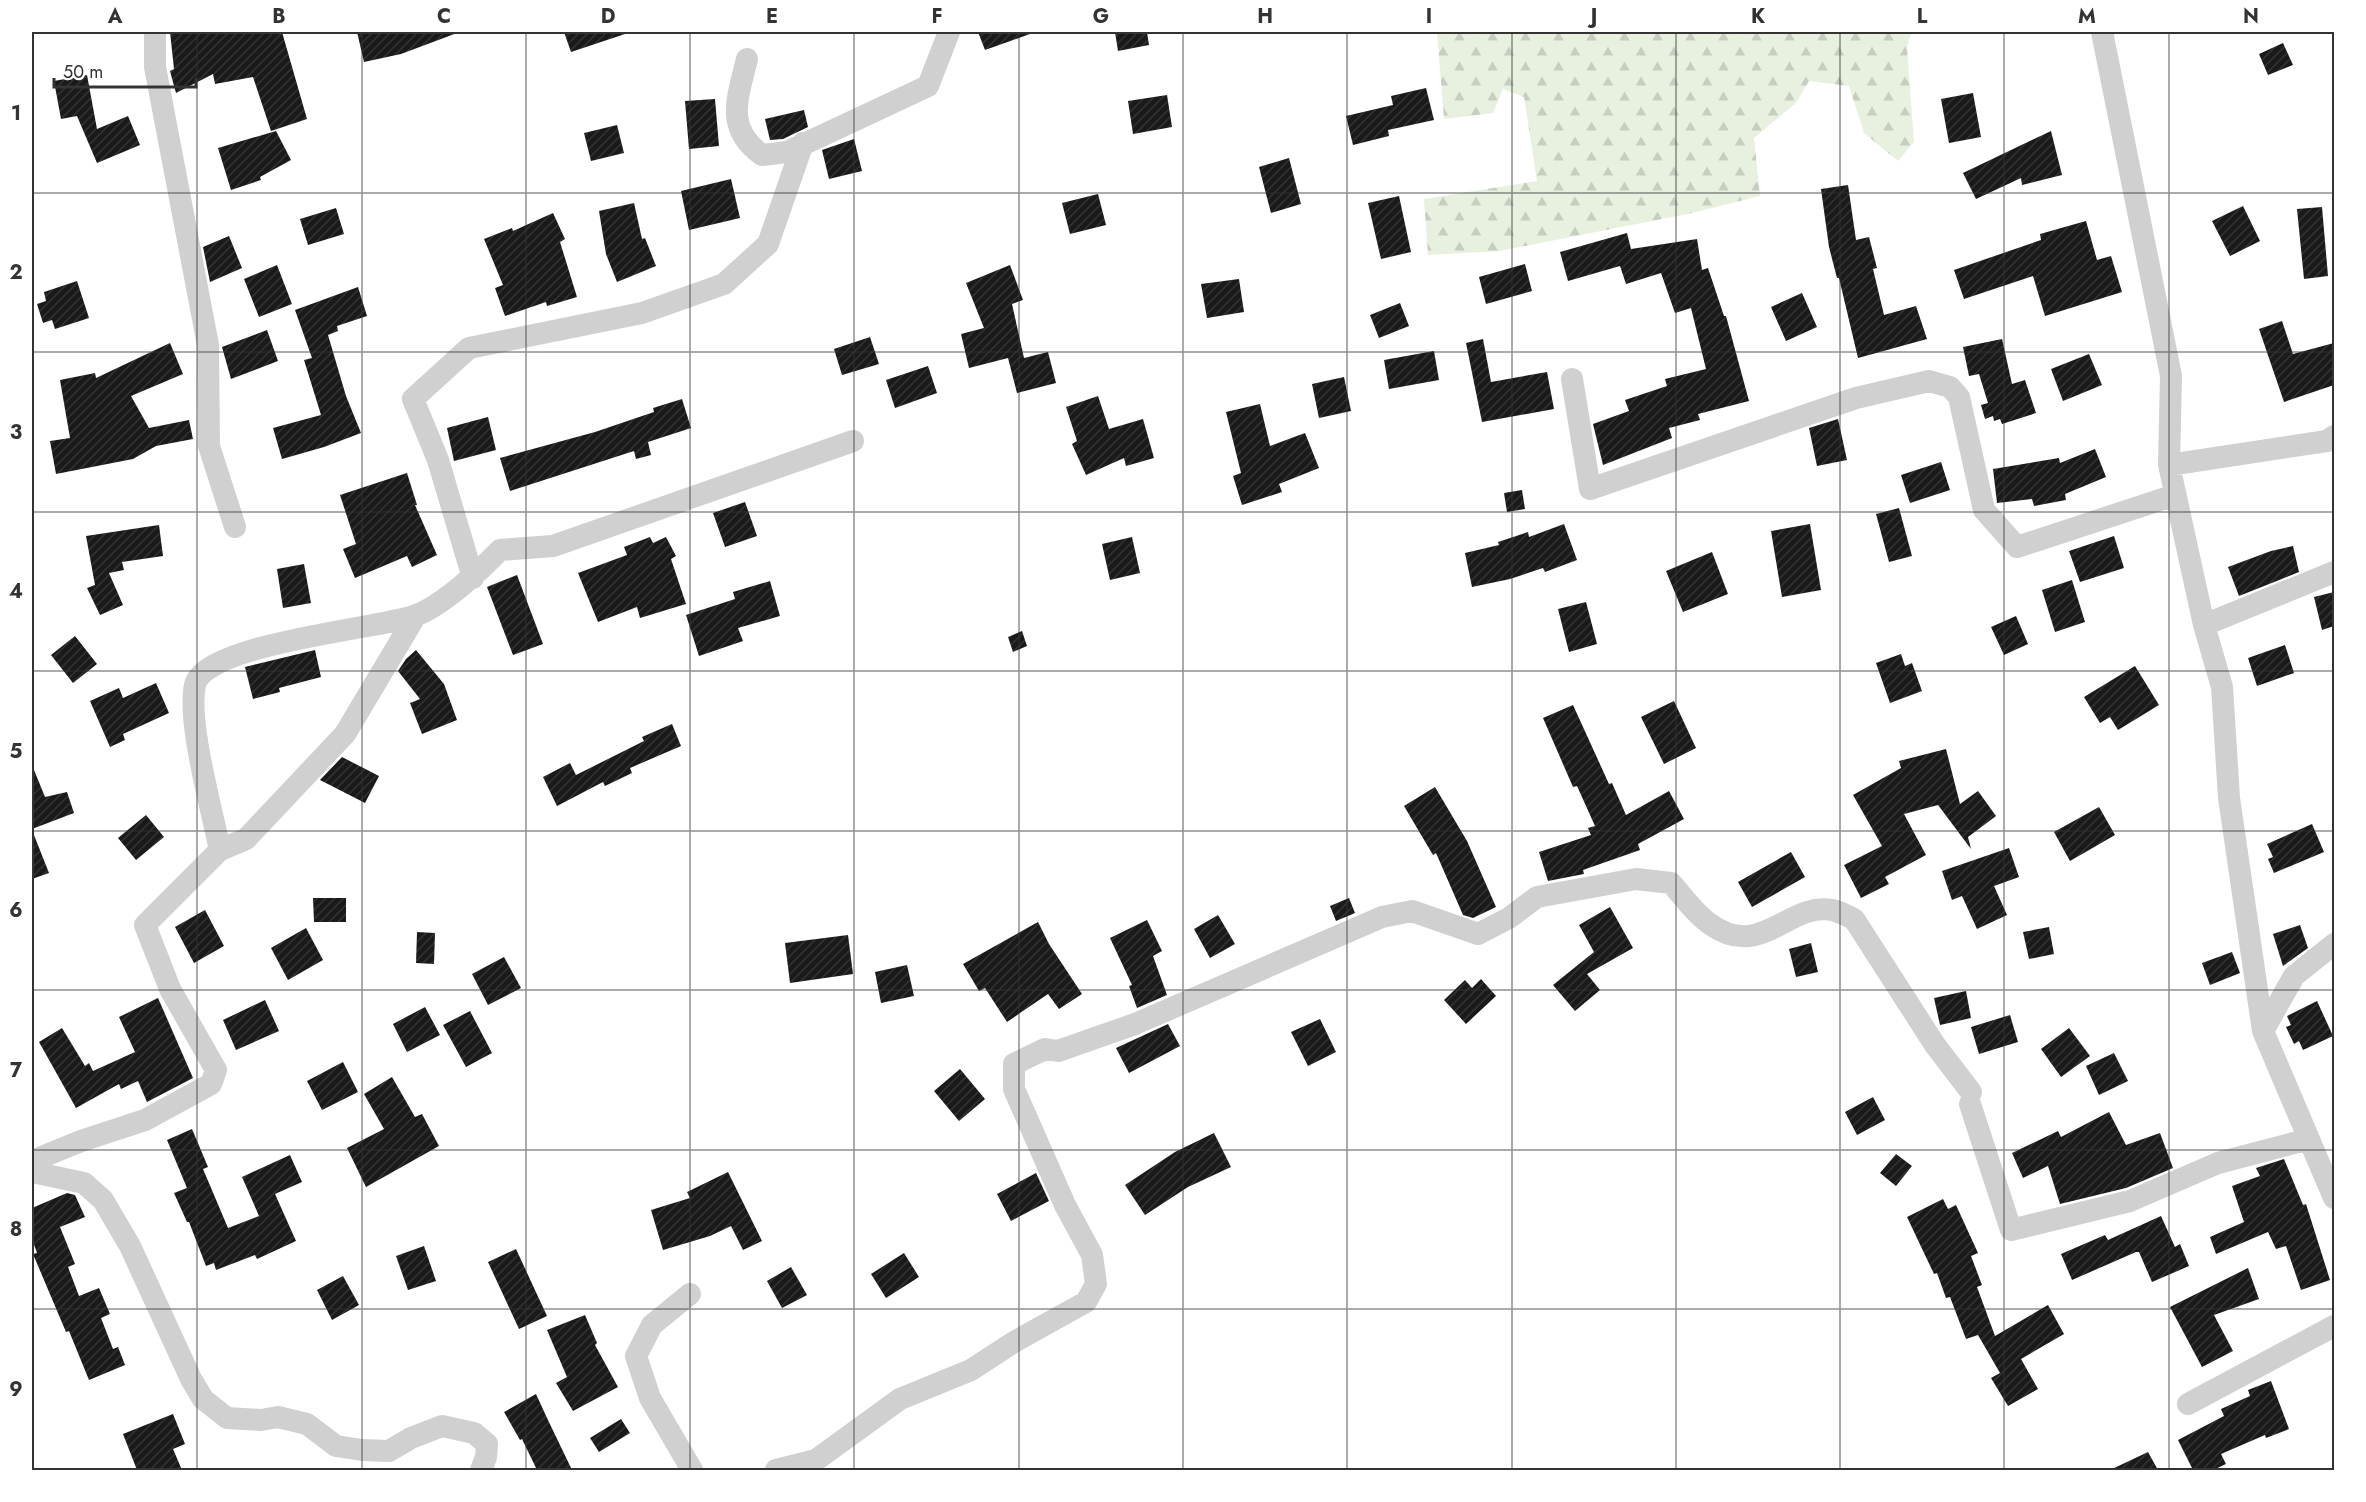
<svg xmlns="http://www.w3.org/2000/svg" width="2366" height="1502" viewBox="0 0 2366 1502" font-family="Jost,sans-serif">
<style>
.forest{fill:url(#forest-firs)}
.building{fill:url(#building-hatch)}
.lines{fill:none;stroke-linecap:round;stroke-linejoin:round}
.minor{stroke:#d0d0d0;stroke-width:22}
.grid{fill:none;stroke:#333;stroke-width:1.5;stroke-opacity:0.55}
.neatline{fill:none;stroke:#333;stroke-width:2}
.grid-label{font-size:20px;text-anchor:middle;font-weight:bold;fill:#333}
</style>
<defs>
<pattern id="forest-firs" width="22" height="20" patternUnits="userSpaceOnUse" patternTransform="scale(1.5)"><rect width="22" height="20" fill="#e8f0e0"/><path d="M5 1l3.5 6h-7zM16 11l3.5 6h-7z" fill="#c7cec1"/></pattern>
<pattern id="building-hatch" width="6" height="6" patternUnits="userSpaceOnUse" patternTransform="scale(1.5)"><rect width="6" height="6" fill="#1a1a1a"/><path d="M-1 1l2-2M0 6l6-6M5 7l2-2" fill="none" stroke="#333"/></pattern>
</defs>
<rect width="100%" height="100%" fill="#fff"/>
<!-- forest -->
<path class="forest" d="M1437 32H1911L1907 48 1914 142 1898 161 1864 133 1849 86 1809 81 1796 103 1754 138 1760 196 1692 213 1500 251 1428 255 1424 199 1537 181 1524 97 1503 89 1493 113 1444 119Z"/>
<!-- building -->
<path class="building" d="M170 32H282L307 119 271 131 253 77 215 84 213 74 176 93 170 71 174 69Z
M357 32H457V33L401 54 364 62Z
M564 32H624L625 34 571 52Z
M978 32H1029L1030 34 985 50Z
M1115 32H1147L1149 45 1118 51Z
M2283 43 2293 65 2268 75 2259 54Z
M87 75 97 129 128 116 140 145 97 163 77 116 61 119 54 81Z
M1426 88 1434 120 1388 130 1389 136 1353 145 1346 116 1393 105 1391 96Z
M1973 93 1981 137 1949 143 1941 99Z
M1167 95 1172 127 1133 134 1128 101Z
M715 99 719 146 689 149 685 101Z
M804 110 808 127 783 139 770 140 765 119Z
M617 125 624 153 591 161 584 133Z
M276 131 291 160 260 177 261 180 231 190 218 148Z
M2051 131 2062 175 2022 185 2021 178 1976 199 1963 173Z
M854 139 862 171 829 179 822 150Z
M1289 158 1301 204 1271 213 1259 167Z
M731 179 740 218 689 230 681 191Z
M1848 185 1856 240 1869 237 1877 268 1873 269 1884 315 1916 306 1927 339 1858 358 1839 278H1837L1829 247 1821 189Z
M1098 194 1106 225 1070 234 1062 203Z
M1399 196 1411 252 1381 259 1368 203Z
M634 203 642 239 645 238 656 266 617 282 606 254 599 211Z
M2243 206 2260 241 2230 256 2212 221Z
M2322 207 2328 276 2304 279 2297 209Z
M336 208 344 234 308 245 300 219Z
M553 213 565 239 560 242 577 297 547 306 546 302 505 316 495 288 503 285 484 239 512 228 513 231Z
M2086 221 2097 260 2111 256 2122 292 2045 316 2033 276 1964 299 1954 270 2041 240 2040 234Z
M1627 233 1631 249 1697 239 1702 270 1708 268 1724 316H1726L1749 401 1698 414 1700 420 1669 428 1672 438 1603 465 1593 424 1629 411 1625 400 1667 386 1665 379 1706 369 1691 308 1675 313 1661 273 1626 284 1620 266 1568 281 1560 252Z
M229 236 242 268 210 282 203 247Z
M1525 264 1532 291 1486 304 1479 277Z
M277 265 292 304 259 317 244 279Z
M1010 265 1023 300 1012 304 1024 358 1048 352 1056 383 1017 393 1008 358 969 368 961 334 984 328 966 283Z
M1239 279 1244 312 1207 318 1201 284Z
M77 281 89 318 55 329 52 320 43 323 37 304 46 301 44 292Z
M358 287 367 316 337 326 338 331 328 335 346 396 361 433 324 447 282 459 273 428 321 415 304 360 312 358 295 310Z
M1802 293 1817 327 1786 341 1771 307Z
M1400 303 1409 326 1379 338 1370 315Z
M2282 321 2293 354 2334 343V385L2284 402 2259 329Z
M267 330 278 361 231 379 222 347Z
M870 337 879 364 842 375 834 349Z
M1483 339 1491 382 1547 372 1554 409 1482 422 1466 343Z
M2002 339 2012 384 2025 380 2036 413 2002 424 2000 419 1994 421 1993 416 1985 419 1981 405 1988 403 1979 374 1969 376 1963 347Z
M170 343 183 374 131 396 149 428 189 420 193 439 156 446 133 459 56 474 50 441 70 438 60 380 95 373 96 378Z
M1434 351 1439 380 1389 389 1384 360Z
M2089 354 2102 385 2063 401 2051 369Z
M928 366 937 393 895 408 886 380Z
M1344 377 1351 411 1319 418 1312 384Z
M1098 396 1109 429 1143 419 1154 458 1126 466 1124 458 1086 475 1072 444 1077 441 1066 407Z
M682 399 691 428 648 442 651 455 636 459 634 451 510 491 500 458 595 432 654 412 653 408Z
M1260 404 1270 446 1305 433 1319 468 1279 484 1282 492 1242 505 1233 476 1241 473 1226 412Z
M488 417 496 450 454 461 447 428Z
M1838 419 1847 460 1817 466 1809 428Z
M2095 449 2106 477 2065 494 2066 500 2034 506 2032 499 1997 503 1993 469 2059 458 2060 463Z
M1941 462 1950 490 1910 503 1901 475Z
M407 473 417 505H415L437 555 412 567 407 556 355 578 343 549 356 544 340 495Z
M1522 490 1525 509 1507 512 1504 493Z
M745 502 757 536 725 547 713 513Z
M1899 508 1912 556 1889 562 1876 514Z
M1564 524 1577 560 1545 572 1543 568 1510 579 1472 587 1465 553 1499 545 1498 542 1528 532 1529 537Z
M1810 524 1821 590 1782 597 1771 531Z
M159 525 163 556 122 562 124 570 109 573 123 605 100 615 87 588 95 585 86 536Z
M2114 536 2124 568 2080 582 2069 551Z
M650 537 653 543 666 537 676 556 671 559 686 604 640 618 637 607 598 622 578 573 627 555 624 547Z
M1132 537 1140 573 1110 580 1102 544Z
M2293 546 2299 572 2239 596 2228 567 2271 551Z
M1712 552 1728 594 1683 612 1666 571Z
M304 564 311 603 283 608 277 569Z
M517 575 543 644 513 655 487 587Z
M2072 580 2085 622 2055 632 2042 590Z
M770 581 780 616 738 628 743 641 699 656 686 615 735 599 733 592Z
M2334 592V626L2322 630 2314 597Z
M1586 602 1597 644 1569 652 1558 609Z
M2016 616 2028 644 2004 655 1991 627Z
M1022 631 1027 646 1013 652 1008 637Z
M75 636 97 664 73 683 51 655Z
M2285 645 2294 673 2257 686 2248 658Z
M315 650 321 677 279 688 280 692 253 699 245 667Z
M416 650 444 684 457 720 422 734 410 703 420 699 398 671 406 659Z
M1901 654 1905 666 1912 663 1922 691 1890 703 1876 663Z
M2135 666 2159 705 2118 730 2110 717 2100 723 2084 697Z
M156 683 169 713 123 734 125 740 110 747 90 701 119 688 123 698Z
M1674 701 1696 748 1664 764 1641 717Z
M1573 705 1609 784 1612 783 1626 815 1669 791 1684 819 1638 844 1640 850 1583 870 1584 874 1548 881 1539 852 1591 835 1588 828 1595 826 1577 786 1573 787 1543 718Z
M672 724 681 746 630 768 632 773 605 786 603 782 557 806 543 777 570 763 576 775 644 741 642 737Z
M1946 749 1960 804 1978 791 1996 816 1968 837 1971 849 1938 805 1904 814 1926 855 1885 877 1889 884 1861 898 1844 865 1882 846 1853 795 1901 768 1899 761Z
M342 757 379 776 365 803 320 780Z
M32 765 45 797 67 792 74 813 32 829Z
M1435 787 1467 841 1496 907 1473 918 1463 915 1436 853 1433 855 1404 806Z
M2099 807 2115 835 2070 861 2054 832Z
M146 815 164 837 136 860 118 838Z
M2312 824 2324 852 2274 873 2268 859 2273 857 2267 844Z
M32 830 49 873 32 879Z
M2009 848 2019 877 1994 886 2007 915 1977 929 1962 896 1952 900 1942 871Z
M1791 852 1805 877 1752 907 1738 882Z
M313 898H346V922H314Z
M1349 898 1355 913 1336 921 1330 906Z
M1610 907 1633 948 1587 974 1600 990 1575 1011 1553 985 1594 952 1579 925Z
M205 910 224 946 194 963 175 927Z
M1218 915 1235 944 1210 958 1194 929Z
M1147 920 1162 951 1153 956 1167 995 1137 1008 1129 986 1132 985 1110 938Z
M1038 922 1049 944 1082 994 1059 1009 1048 994 1007 1022 985 988 979 991 963 964Z
M2300 925 2308 948 2283 966 2273 934Z
M2049 927 2054 954 2029 959 2023 932Z
M306 928 323 960 288 980 271 948Z
M417 932 435 933 434 964 416 963Z
M848 935 853 974 790 983 785 943Z
M1811 943 1818 972 1796 977 1789 949Z
M2232 952 2240 973 2210 985 2202 963Z
M504 957 521 988 488 1005 472 974Z
M907 965 914 996 881 1003 875 972Z
M1481 979 1496 996 1466 1024 1444 1000 1465 980 1472 988Z
M1966 991 1971 1018 1940 1025 1934 998Z
M158 998 193 1078 147 1102 138 1081 121 1089 119 1084 76 1108 39 1042 62 1028 85 1066 89 1063 93 1071 135 1052 119 1017Z
M265 1000 279 1031 236 1050 223 1020Z
M2317 1001 2333 1036 2303 1050 2299 1041 2294 1044 2286 1027 2291 1025 2287 1016Z
M425 1007 440 1035 407 1052 393 1024Z
M470 1011 492 1053 466 1067 443 1025Z
M2010 1015 2018 1042 1979 1054 1971 1027Z
M1320 1019 1336 1052 1308 1066 1291 1032Z
M1168 1024 1180 1046 1129 1073 1116 1048Z
M2069 1028 2090 1056 2061 1077 2041 1049Z
M2114 1053 2128 1081 2099 1095 2086 1066Z
M343 1062 358 1092 322 1110 307 1081Z
M960 1069 985 1099 959 1121 934 1091Z
M392 1077 415 1117 422 1114 439 1146 366 1187 347 1148 384 1129 364 1094Z
M1873 1097 1885 1120 1857 1135 1845 1112Z
M2109 1112 2126 1145 2160 1133 2173 1168 2126 1188 2060 1204 2048 1166 2023 1178 2012 1153 2058 1131 2061 1137Z
M192 1129 208 1167 203 1169 228 1228 259 1216 242 1177 290 1155 302 1182 275 1194 296 1241 257 1259 255 1255 216 1270 214 1263 206 1266 189 1222H187L174 1193 187 1188 167 1140Z
M1214 1133 1231 1167 1188 1187 1145 1215 1125 1185 1175 1152Z
M1896 1154 1912 1166 1896 1186 1880 1173Z
M2284 1159 2303 1205 2306 1204 2330 1280 2301 1290 2286 1246 2276 1249 2268 1232 2216 1254 2210 1237 2244 1222 2232 1186 2260 1176 2256 1168Z
M728 1172 762 1241 743 1250 731 1226 710 1236 663 1250 651 1210 690 1198 687 1192Z
M1036 1173 1049 1201 1011 1221 997 1194Z
M67 1193 75 1195 85 1217 60 1227 75 1264 68 1267 79 1296 99 1288 110 1314 101 1318 113 1349 118 1347 125 1365 89 1380 69 1331 66 1332 33 1254 37 1253 32 1239V1208Z
M1943 1199 1948 1209 1956 1205 1978 1253 1971 1256 1982 1285 1977 1287 1995 1336 2048 1305 2064 1334 2021 1359 2038 1389 2008 1406 1991 1378 2000 1373 1978 1335 1966 1339 1950 1297 1946 1298 1937 1273 1934 1274 1907 1217Z
M2161 1216 2175 1247 2180 1244 2189 1266 2152 1282 2139 1252H2136L2072 1280 2061 1254 2105 1235 2108 1240Z
M424 1246 436 1281 408 1290 396 1256Z
M516 1249 547 1316 519 1329 488 1262Z
M904 1253 919 1277 886 1298 871 1274Z
M791 1267 807 1295 782 1308 767 1281Z
M2248 1268 2259 1299 2214 1315 2233 1351 2202 1367 2170 1307Z
M343 1276 359 1305 332 1320 317 1290Z
M585 1315 597 1343 595 1345 618 1387 573 1411 556 1383 567 1377 547 1330Z
M2271 1381 2289 1429 2266 1438 2265 1435 2221 1454 2226 1464 2213 1470H2193L2178 1440 2224 1416 2221 1409 2250 1396 2248 1390Z
M536 1394 547 1418 572 1470H537L522 1439 520 1440 504 1412Z
M173 1414 185 1444 173 1449 182 1470H137L123 1434Z
M621 1419 630 1433 599 1452 590 1438Z
M2148 1452 2158 1470H2110Z"/>
<g class="lines">
<!-- minor -->
<path class="minor" d="M155 32V67L208 345 209 446 235 527
M2102 32 2171 376 2169 465 2204 625 2222 687 2229 798 2263 1031 2334 1198
M747 59C738 97 724 128 762 155L787 152 928 86 949 32
M1572 379 1590 489 1856 398 1929 381 1950 387 1959 397 1984 510 2017 547 2175 495
M2169 465 2327 441 2334 436
M473 578 438 460 413 399 469 348 642 313 724 284 768 244 803 143
M2204 625 2334 572
M220 850C212 810 187 722 195 685 204 644 375 629 414 616 441 607 481 570 500 550L553 546 853 441
M2263 1031 2294 976 2334 944
M1970 1104 2011 1230 2130 1201 2218 1163 2309 1139
M32 1161 81 1141 145 1120 211 1084 216 1070 170 989 145 925 220 850 246 839 345 734 416 615
M32 1172 84 1183 103 1200 130 1246 191 1379 203 1399 227 1418 261 1420 278 1417 307 1424 336 1446 362 1450 389 1451 411 1438 442 1426 474 1433 487 1444 486 1457 481 1470
M690 1294 652 1325 636 1356 650 1398 692 1470
M2188 1404 2334 1326
M776 1470 816 1460 900 1399 971 1370 1014 1342 1086 1302 1096 1284 1092 1255 1065 1205 1014 1089V1064L1045 1049 1058 1051 1135 1024 1382 917 1412 911 1478 934 1509 918 1537 897 1636 879 1671 883C1683 896 1695 914 1710 924 1761 961 1788 902 1832 910 1839 911 1847 916 1854 919L1935 1045 1971 1092"/>
</g>
<!-- grid -->
<path class="grid" d="M197 32V1470M362 32V1470M526 32V1470M690 32V1470M854 32V1470M1019 32V1470M1183 32V1470M1347 32V1470M1512 32V1470M1676 32V1470M1840 32V1470M2004 32V1470M2169 32V1470M32 193H2334M32 352H2334M32 512H2334M32 671H2334M32 831H2334M32 990H2334M32 1150H2334M32 1309H2334"/>
<!-- border -->
<rect width="2366" height="1502" fill="none" stroke="#ffffff" stroke-width="66"/>
<!-- scale -->
<path d="M54 78v9h142v-9" fill="none" stroke="#333333" stroke-width="3"/>
<text x="63" y="78" font-size="18" fill="#333333" stroke="#ffffff" stroke-width="4.5" paint-order="stroke">50 m</text>
<rect x="33" y="33" width="2300" height="1436" class="neatline"/>
<g class="grid-label">
<text x="115" y="23">A</text>
<text x="279" y="23">B</text>
<text x="444" y="23">C</text>
<text x="608" y="23">D</text>
<text x="772" y="23">E</text>
<text x="937" y="23">F</text>
<text x="1101" y="23">G</text>
<text x="1265" y="23">H</text>
<text x="1429" y="23">I</text>
<text x="1594" y="23">J</text>
<text x="1758" y="23">K</text>
<text x="1922" y="23">L</text>
<text x="2087" y="23">M</text>
<text x="2251" y="23">N</text>
<text x="16" y="120">1</text>
<text x="16" y="279">2</text>
<text x="16" y="439">3</text>
<text x="16" y="598">4</text>
<text x="16" y="758">5</text>
<text x="16" y="917">6</text>
<text x="16" y="1077">7</text>
<text x="16" y="1236">8</text>
<text x="16" y="1396">9</text>
</g>
</svg>
